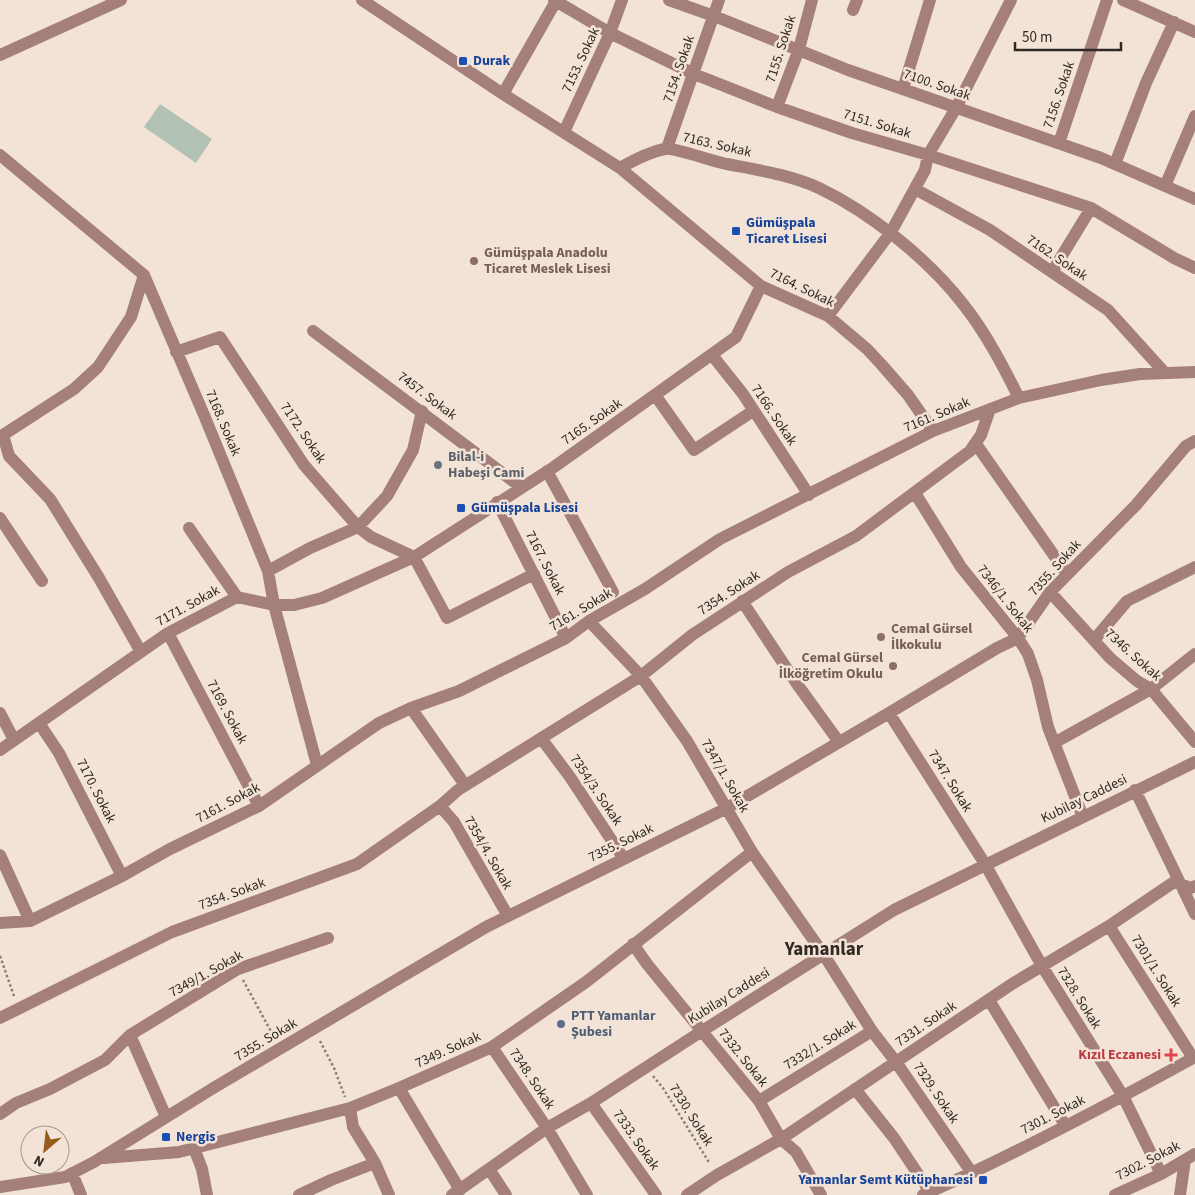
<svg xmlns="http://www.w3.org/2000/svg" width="1195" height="1195" viewBox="0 0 1195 1195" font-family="'Source Sans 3',sans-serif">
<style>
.garden{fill:#b1c2b4}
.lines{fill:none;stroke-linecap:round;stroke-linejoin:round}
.path{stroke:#8a7f77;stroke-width:2.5;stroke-dasharray:2.5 2.5;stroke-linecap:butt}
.minor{stroke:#a5807b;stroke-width:12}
.transit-dot{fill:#1a4fb4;stroke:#f3e3d6;stroke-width:2}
.education-dot{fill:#8d6e63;stroke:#f3e3d6;stroke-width:2}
.worship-dot{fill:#6b7280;stroke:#f3e3d6;stroke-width:2}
.service-dot{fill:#5c6f8a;stroke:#f3e3d6;stroke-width:2}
.health-dot{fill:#e0444e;stroke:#f3e3d6;stroke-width:2}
.labels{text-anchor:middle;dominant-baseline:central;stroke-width:5;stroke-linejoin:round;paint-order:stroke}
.street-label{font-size:14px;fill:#302a25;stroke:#f3e3d6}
.transit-label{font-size:14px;font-weight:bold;fill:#164399;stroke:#f3e3d6;text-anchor:start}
.education-label{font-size:14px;font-weight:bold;fill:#785e54;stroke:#f3e3d6;text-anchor:start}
.worship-label{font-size:14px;font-weight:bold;fill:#5b616d;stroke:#f3e3d6;text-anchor:start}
.service-label{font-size:14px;font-weight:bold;fill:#4e5e75;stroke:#f3e3d6;text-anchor:start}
.health-label{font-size:14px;font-weight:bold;fill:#be3a42;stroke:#f3e3d6;text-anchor:end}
.district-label{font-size:19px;font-weight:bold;fill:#302a25;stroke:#f3e3d6}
</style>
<rect width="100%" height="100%" fill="#f3e3d6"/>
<!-- garden -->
<path class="garden" d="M160 104 212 139 196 163 144 127Z"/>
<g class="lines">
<!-- path -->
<path class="path" d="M0 956 14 996
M243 980 274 1037
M320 1041 334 1068 345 1097
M653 1076 663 1088 710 1164"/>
<!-- minor -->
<path class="minor" d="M362 0 503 94 620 168 761 286 828 316 867 349 881 364 908 395 933 431
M554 0 610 33 694 74 777 107 852 133 928 155 1091 208 1174 258 1195 268
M669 0 714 16 848 70 1101 158 1195 199
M1123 0 1195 32
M853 10 857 0
M0 55 121 0
M903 89 930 0
M503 94 556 1
M777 107 799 49 812 0
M564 132 610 33 622 0
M1059 143 1107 0
M667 148 719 0
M0 155 144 275 204 415 268 571 274 605 317 765
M1115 164 1146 83 1174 22
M620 168C634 160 649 152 665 149 673 147 715 162 727 164 758 170 791 175 819 188 871 213 928 259 963 304 986 333 1003 366 1019 398
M1165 186 1195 116
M915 189 990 230 1108 310 1165 373
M1052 272 1091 208
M828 316 891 232 925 170 928 155 956 108 1011 0
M313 331 521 487
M176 352 220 337 304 465 358 527 371 537 414 557
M712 355 743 394 809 495
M655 395 694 450 753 411
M3 435 9 456 50 499 99 578 141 652
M0 439 3 435 74 389 98 367 131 317 144 275
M976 444 1067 574
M547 471 613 592
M915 493 961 567 1018 638 1028 654 1037 680 1048 727 1083 817
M497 502 566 638
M0 518 42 581
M189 528 237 597
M414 557 447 618 534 574
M268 571 310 548 358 527 387 496 413 450 422 411
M1050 592 1110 658 1137 681 1151 689 1195 742
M742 601 797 684 839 742
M589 621 641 676 687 741 752 852 824 955 872 1031 896 1062 972 1173
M168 633 259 806
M1094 640 1127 601 1195 567
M411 708 465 785
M0 713 14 740
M889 713 985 864 1042 966 1123 1096 1161 1174
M39 723 59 753 122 876
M541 738 570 777 624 859
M1054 743 1151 689 1195 654
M0 750 168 633 237 597 274 605H294L322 598 414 557 554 467 736 337 761 286
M1135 790 1195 914
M440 806 454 822 508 916
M0 855 30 921
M0 923 30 921 122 876 170 849 259 806 379 723 411 708 459 691 566 638 589 621 645 589 720 539 933 431 1019 398 1101 380 1140 374 1195 372
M1109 926 1193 1058
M633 944 647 964 759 1101 781 1139 796 1152 821 1195
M989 1000 1065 1125
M0 1018 172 932 357 864 440 806 458 790 641 676 692 635 788 572 856 536 970 451 981 435 990 409
M130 1035 166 1117
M492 1047 547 1128 587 1195
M399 1088 460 1190
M855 1089 894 1138 930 1192
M759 1101 872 1031
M591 1103 656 1195
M350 1108 353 1127 375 1163 389 1195
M0 1114 16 1103 50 1089 105 1060 130 1035 238 969 328 938
M194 1148 202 1169 207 1195
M104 1158 179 1152 350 1108 399 1088 492 1047 586 982 752 852
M489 1169 506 1195
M72 1173 81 1195
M0 1187 65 1177 94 1162 215 1087 486 927 727 808 889 713 997 648 1018 638 1050 592 1136 505 1186 446 1195 441
M299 1195 331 1180 375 1163
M452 1195 547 1128 591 1103 702 1031 894 910 1195 762
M687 1195 717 1175 781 1139 1012 984 1109 926 1174 882 1191 888 1195 886
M923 1195C1016 1154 1106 1106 1195 1057
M1115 1195 1161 1174 1195 1154
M1180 1195 1185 1160"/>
</g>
<!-- markers -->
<g class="transit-dot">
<rect x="458" y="56" width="10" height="10" rx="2.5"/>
<rect x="731" y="226" width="10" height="10" rx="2.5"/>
<rect x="456" y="503" width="10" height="10" rx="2.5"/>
<rect x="161" y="1132" width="10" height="10" rx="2.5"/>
<rect x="978" y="1175" width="10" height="10" rx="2.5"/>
</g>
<g class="education-dot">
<circle cx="474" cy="261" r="5"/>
<circle cx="881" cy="637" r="5"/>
<circle cx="893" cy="666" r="5"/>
</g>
<circle class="worship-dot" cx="438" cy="465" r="5"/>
<circle class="service-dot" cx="561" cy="1024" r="5"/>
<path class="health-dot" d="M1168.5 1047.5h5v5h5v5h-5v5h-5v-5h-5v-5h5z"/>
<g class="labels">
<!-- street labels -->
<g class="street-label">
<text transform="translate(781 49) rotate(-72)">7155. Sokak</text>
<text transform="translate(581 60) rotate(-65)">7153. Sokak</text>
<text transform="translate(679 69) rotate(-71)">7154. Sokak</text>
<text transform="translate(937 85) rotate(19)">7100. Sokak</text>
<text transform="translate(1059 95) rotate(-71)">7156. Sokak</text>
<text transform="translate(877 124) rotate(17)">7151. Sokak</text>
<text transform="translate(717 145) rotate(13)">7163. Sokak</text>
<text transform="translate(1057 258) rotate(34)">7162. Sokak</text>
<text transform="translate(802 288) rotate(26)">7164. Sokak</text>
<text transform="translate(427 396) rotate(37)">7457. Sokak</text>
<text transform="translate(774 415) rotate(56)">7166. Sokak</text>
<text transform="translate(937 415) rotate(-23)">7161. Sokak</text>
<text transform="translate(592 422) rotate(-35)">7165. Sokak</text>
<text transform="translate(223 423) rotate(67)">7168. Sokak</text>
<text transform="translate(303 433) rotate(56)">7172. Sokak</text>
<text transform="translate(545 563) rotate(63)">7167. Sokak</text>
<text transform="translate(1055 568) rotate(-48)">7355. Sokak</text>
<text transform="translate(729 593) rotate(-33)">7354. Sokak</text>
<text transform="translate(1005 599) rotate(52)">7346/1. Sokak</text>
<text transform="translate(188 606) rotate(-29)">7171. Sokak</text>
<text transform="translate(581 610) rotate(-31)">7161. Sokak</text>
<text transform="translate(1133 655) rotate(42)">7346. Sokak</text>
<text transform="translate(227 712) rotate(62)">7169. Sokak</text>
<text transform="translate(725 776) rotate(60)">7347/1. Sokak</text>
<text transform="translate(950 781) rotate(58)">7347. Sokak</text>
<text transform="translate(596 790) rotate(56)">7354/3. Sokak</text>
<text transform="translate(96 791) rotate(63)">7170. Sokak</text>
<text transform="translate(1084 799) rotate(-26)">Kubilay Caddesi</text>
<text transform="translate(228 803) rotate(-28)">7161. Sokak</text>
<text transform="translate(621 843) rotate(-26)">7355. Sokak</text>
<text transform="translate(488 853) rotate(60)">7354/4. Sokak</text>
<text transform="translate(232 894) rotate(-20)">7354. Sokak</text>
<text transform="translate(1156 971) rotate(58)">7301/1. Sokak</text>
<text transform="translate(206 974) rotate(-29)">7349/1. Sokak</text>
<text transform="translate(729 996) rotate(-32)">Kubilay Caddesi</text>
<text transform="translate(1079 998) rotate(58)">7328. Sokak</text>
<text transform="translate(926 1024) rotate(-34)">7331. Sokak</text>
<text transform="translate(266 1040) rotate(-31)">7355. Sokak</text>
<text transform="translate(820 1045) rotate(-32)">7332/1. Sokak</text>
<text transform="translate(448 1050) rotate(-24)">7349. Sokak</text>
<text transform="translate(743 1058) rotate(51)">7332. Sokak</text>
<text transform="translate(532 1079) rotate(56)">7348. Sokak</text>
<text transform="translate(936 1093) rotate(56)">7329. Sokak</text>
<text transform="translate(691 1115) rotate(58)">7330. Sokak</text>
<text transform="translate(1053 1115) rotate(-27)">7301. Sokak</text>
<text transform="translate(636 1140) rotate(55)">7333. Sokak</text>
<text transform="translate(1148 1161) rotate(-27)">7302. Sokak</text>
</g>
<!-- transit labels -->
<g class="transit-label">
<text x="473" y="61">Durak</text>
<text x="746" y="223">Gümüşpala<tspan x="746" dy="16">Ticaret Lisesi</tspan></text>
<text x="471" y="508">Gümüşpala Lisesi</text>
<text x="176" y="1137">Nergis</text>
<text x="973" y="1180" text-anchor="end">Yamanlar Semt Kütüphanesi</text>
</g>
<!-- education labels -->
<g class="education-label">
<text x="484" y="253">Gümüşpala Anadolu<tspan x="484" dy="16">Ticaret Meslek Lisesi</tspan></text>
<text x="891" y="629">Cemal Gürsel<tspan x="891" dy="16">İlkokulu</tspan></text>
<text x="883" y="658" text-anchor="end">Cemal Gürsel<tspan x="883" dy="16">İlköğretim Okulu</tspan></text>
</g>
<!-- worship labels -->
<g class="worship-label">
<text x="448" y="457">Bilal-i<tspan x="448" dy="16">Habeşi Cami</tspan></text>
</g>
<!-- service labels -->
<g class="service-label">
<text x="571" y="1016">PTT Yamanlar<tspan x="571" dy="16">Şubesi</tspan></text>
</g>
<!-- health labels -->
<g class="health-label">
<text x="1161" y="1055">Kızıl Eczanesi</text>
</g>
<!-- district labels -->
<g class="district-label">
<text x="824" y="949">Yamanlar</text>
</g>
</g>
<!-- north arrow -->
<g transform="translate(45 1150) rotate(208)"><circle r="24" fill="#f3e3d6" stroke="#a5998f"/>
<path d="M0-4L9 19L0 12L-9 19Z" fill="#985b1e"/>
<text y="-8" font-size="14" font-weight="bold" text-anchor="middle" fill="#302a25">N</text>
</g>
<!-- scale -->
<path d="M1015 42v8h106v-8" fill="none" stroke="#302a25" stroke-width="2.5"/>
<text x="1022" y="42" font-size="15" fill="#302a25" stroke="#f3e3d6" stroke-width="4" paint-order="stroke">50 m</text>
</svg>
